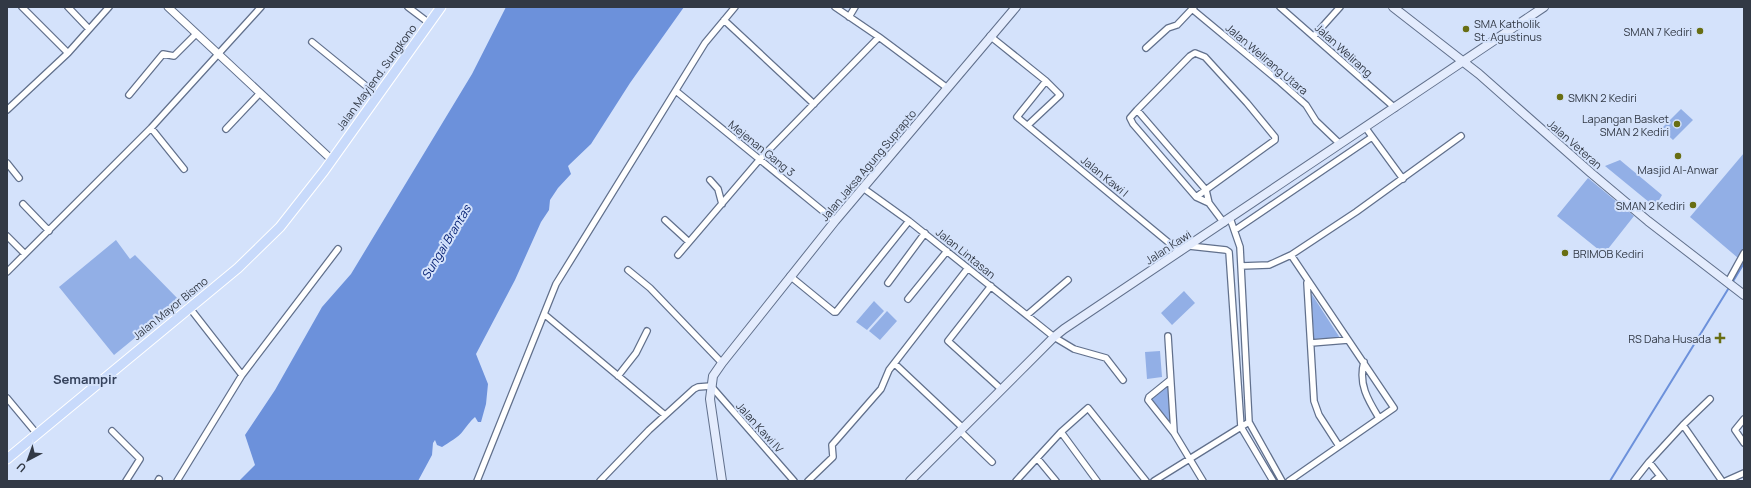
<svg xmlns="http://www.w3.org/2000/svg" width="1751" height="488" viewBox="0 0 1751 488" font-family="Manrope,sans-serif">
<style>
.green{fill:#92afe6}
.water{fill:#6c91db}
.lines{fill:none;stroke-linecap:round;stroke-linejoin:round}
.stream{stroke:#6c91db;stroke-width:2}
.minor-casing{stroke:#61708c;stroke-width:8}
.tertiary-casing{stroke:#61708c;stroke-width:9}
.secondary-casing{stroke:#61708c;stroke-width:10}
.primary-casing{stroke:#fff;stroke-width:11}
.minor{stroke:#fff;stroke-width:5.5}
.tertiary{stroke:#fff;stroke-width:7}
.secondary{stroke:#e4ecfd;stroke-width:8}
.primary{stroke:#c8dafb;stroke-width:9}
.poi-dot{fill:#686e13;stroke:#d4e2fb;stroke-width:1.5}
.labels{text-anchor:middle;dominant-baseline:central;stroke-width:4;stroke-linejoin:round;paint-order:stroke}
.poi-label{font-size:11px;fill:#323945;stroke:#d4e2fb;text-anchor:end}
.street-label{font-size:11px;fill:#323945;stroke:#d4e2fb}
.water-label{font-size:12px;font-style:italic;fill:#001c71;stroke:#d4e2fb}
.quarter-label{font-size:13px;font-weight:bold;fill:#36435d;stroke:#d4e2fb}
</style>
<rect width="100%" height="100%" fill="#d4e2fb"/>
<!-- green -->
<path class="green" d="M1681 109 1693 120 1673 140 1661 129Z
M1744 153V249L1738 258 1690 217Z
M1620 160 1662 195 1655 207 1605 166Z
M1588 178 1634 216 1604 254 1557 216Z
M116 240 130 259 135 255 180 301 114 355 59 287Z
M1184 291 1195 303 1172 325 1161 313Z
M1311 293 1340 338 1314 339Z
M874 301 884 311 867 330 856 322Z
M887 311 897 321 880 340 869 331Z
M1160 351 1162 377 1147 379 1145 352Z
M1168 385 1172 426 1151 398Z"/>
<!-- water -->
<path class="water" d="M506 7H684L630 83 591 144 568 166 571 174 558 188 550 200 549 210 541 222 515 280 476 354 488 384 486 404 481 422H478L475 417C470 421 467 426 463 431 458 438 449 442 442 447L437 445 435 440 433 443 432 455 418 481H239L255 465 245 435 275 390 322 307 351 274 472 74Z"/>
<g class="lines">
<!-- stream -->
<path class="stream" d="M1732 283 1744 263
M1610 481 1730 286"/>
<defs>
<path id="minor" d="M22 7 68 53
M68 7 89 29
M408 7 429 23
M835 7 879 37 946 87
M1280 7 1395 108
M1192 9 1280 82 1306 105 1316 121 1340 144
M849 17 855 7
M724 20 814 104
M990 36 1046 81 1017 117 1180 252
M1314 36 1340 7
M312 42 377 95
M1146 48 1168 28 1177 25 1194 7
M676 91 835 221
M129 95 163 54 174 56 196 34
M7 110 68 53 109 7
M1137 110 1206 190 1209 203 1224 223
M1028 125 1060 95 1046 81
M1365 127 1403 179
M151 128 184 169
M226 129 260 93
M7 163 19 178
M710 180 718 189 722 204
M863 188 909 221 1054 337 1074 349 1106 358 1123 380
M1196 197 1275 140V137L1247 103 1205 57 1195 53 1190 56 1137 110 1130 118 1133 124 1196 197 1209 203
M23 204 49 231
M1230 218 1240 247 1249 422 1282 481
M665 220 689 242
M1235 230 1372 137
M7 236 25 254
M1189 246 1226 250 1229 252 1241 427 1273 481
M678 255 760 159 879 37
M1241 266 1269 265 1291 255
M628 270 650 288 722 363
M7 272 151 128 261 7
M790 276 834 312H836L909 221
M1728 282 1744 253
M888 283 925 233
M1307 283 1314 401 1319 415 1339 446
M991 286 948 341 1001 389
M908 299 947 251
M189 307 242 375
M544 314 665 415
M1027 315 1068 280
M1168 336 1174 432
M1311 343 1348 340
M1364 362C1358 384 1368 400 1379 418
M895 364 963 428
M618 376 636 353 647 331
M1170 380 1149 397 1148 400 1174 433 1203 481
M7 398 37 434
M1744 419 1735 430 1744 443
M1683 425 1710 399
M112 431 140 459 126 481
M960 431 992 462
M1061 432 1097 481
M1037 458 1056 481
M1649 462 1664 481
M158 481 159 479
M177 481 242 375 338 249
M477 481 556 284 705 43 735 7
M600 481 649 430 694 389 698 387 711 386 794 481
M808 481 833 457 832 445 881 389 889 370 968 268
M1016 481 1061 432 1088 408 1146 481
M1154 481 1249 422
M1289 481 1394 408 1291 255 1356 212 1461 136
M1634 481 1649 462 1683 425 1722 481
M1654 481 1660 476
M1726 481 1744 473"/>
<path id="tertiary" d="M168 7 332 160"/>
<path id="secondary" d="M1393 7 1479 74 1591 173 1648 221 1744 295
M722 481 710 399 713 376 722 363 835 221 1016 7
M910 481 1054 337 1064 329 1544 7"/>
<path id="primary" d="M7 459 238 268 280 227 324 171 441 7"/>
</defs>
<!-- minor casing -->
<use href="#minor" class="minor-casing"/>
<!-- tertiary casing -->
<use href="#tertiary" class="tertiary-casing"/>
<!-- secondary casing -->
<use href="#secondary" class="secondary-casing"/>
<!-- primary casing -->
<use href="#primary" class="primary-casing"/>
<!-- minor -->
<use href="#minor" class="minor"/>
<!-- tertiary -->
<use href="#tertiary" class="tertiary"/>
<!-- secondary -->
<use href="#secondary" class="secondary"/>
<!-- primary -->
<use href="#primary" class="primary"/>
</g>
<!-- markers -->
<g class="poi-dot">
<circle cx="1466" cy="29" r="4"/>
<circle cx="1700" cy="31" r="4"/>
<circle cx="1560" cy="97" r="4"/>
<circle cx="1677" cy="124" r="4"/>
<circle cx="1678" cy="156" r="4"/>
<circle cx="1693" cy="205" r="4"/>
<circle cx="1565" cy="253" r="4"/>
<path d="M1718 332h4v4h4v4h-4v4h-4v-4h-4v-4h4z"/>
</g>
<g class="labels">
<!-- poi labels -->
<g class="poi-label">
<text x="1474" y="23" text-anchor="start">SMA Katholik<tspan x="1474" dy="13">St. Agustinus</tspan></text>
<text x="1692" y="31">SMAN 7 Kediri</text>
<text x="1568" y="97" text-anchor="start">SMKN 2 Kediri</text>
<text x="1669" y="118">Lapangan Basket<tspan x="1669" dy="13">SMAN 2 Kediri</tspan></text>
<text x="1678" y="169" text-anchor="middle">Masjid Al-Anwar</text>
<text x="1685" y="205">SMAN 2 Kediri</text>
<text x="1573" y="253" text-anchor="start">BRIMOB Kediri</text>
<text x="1711" y="338">RS Daha Husada</text>
</g>
<!-- street labels -->
<g class="street-label">
<text transform="translate(1344 50) rotate(42)">Jalan Welirang</text>
<text transform="translate(1267 59) rotate(40)">Jalan Welirang Utara</text>
<text transform="translate(376 77) rotate(-54)">Jalan Mayjend. Sungkono</text>
<text transform="translate(1575 144) rotate(41)">Jalan Veteran</text>
<text transform="translate(762 148) rotate(39)">Mejenan Gang 3</text>
<text transform="translate(868 165) rotate(-50)">Jalan Jaksa Agung Suprapto</text>
<text transform="translate(1105 176) rotate(39)">Jalan Kawi I</text>
<text transform="translate(1168 247) rotate(-33)">Jalan Kawi</text>
<text transform="translate(966 253) rotate(39)">Jalan Lintasan</text>
<text transform="translate(170 308) rotate(-39)">Jalan Mayor Bismo</text>
<text transform="translate(760 427) rotate(48)">Jalan Kawi IV</text>
</g>
<!-- water labels -->
<g class="water-label">
<text transform="translate(446 242) rotate(-59)">Sungai Brantas</text>
</g>
<!-- quarter labels -->
<g class="quarter-label">
<text x="85" y="379">Semampir</text>
</g>
</g>
<!-- border -->
<rect width="1751" height="488" fill="none" stroke="#323945" stroke-width="16"/>
<!-- north arrow -->
<g transform="translate(28 460) rotate(221)" stroke="#d4e2fb" stroke-width="3" paint-order="stroke">
<path d="M0-3L7 15L0 10L-7 15Z" fill="#323945"/>
<text y="-6" font-size="11" font-weight="bold" text-anchor="middle" fill="#323945">U</text>
</g>
</svg>
